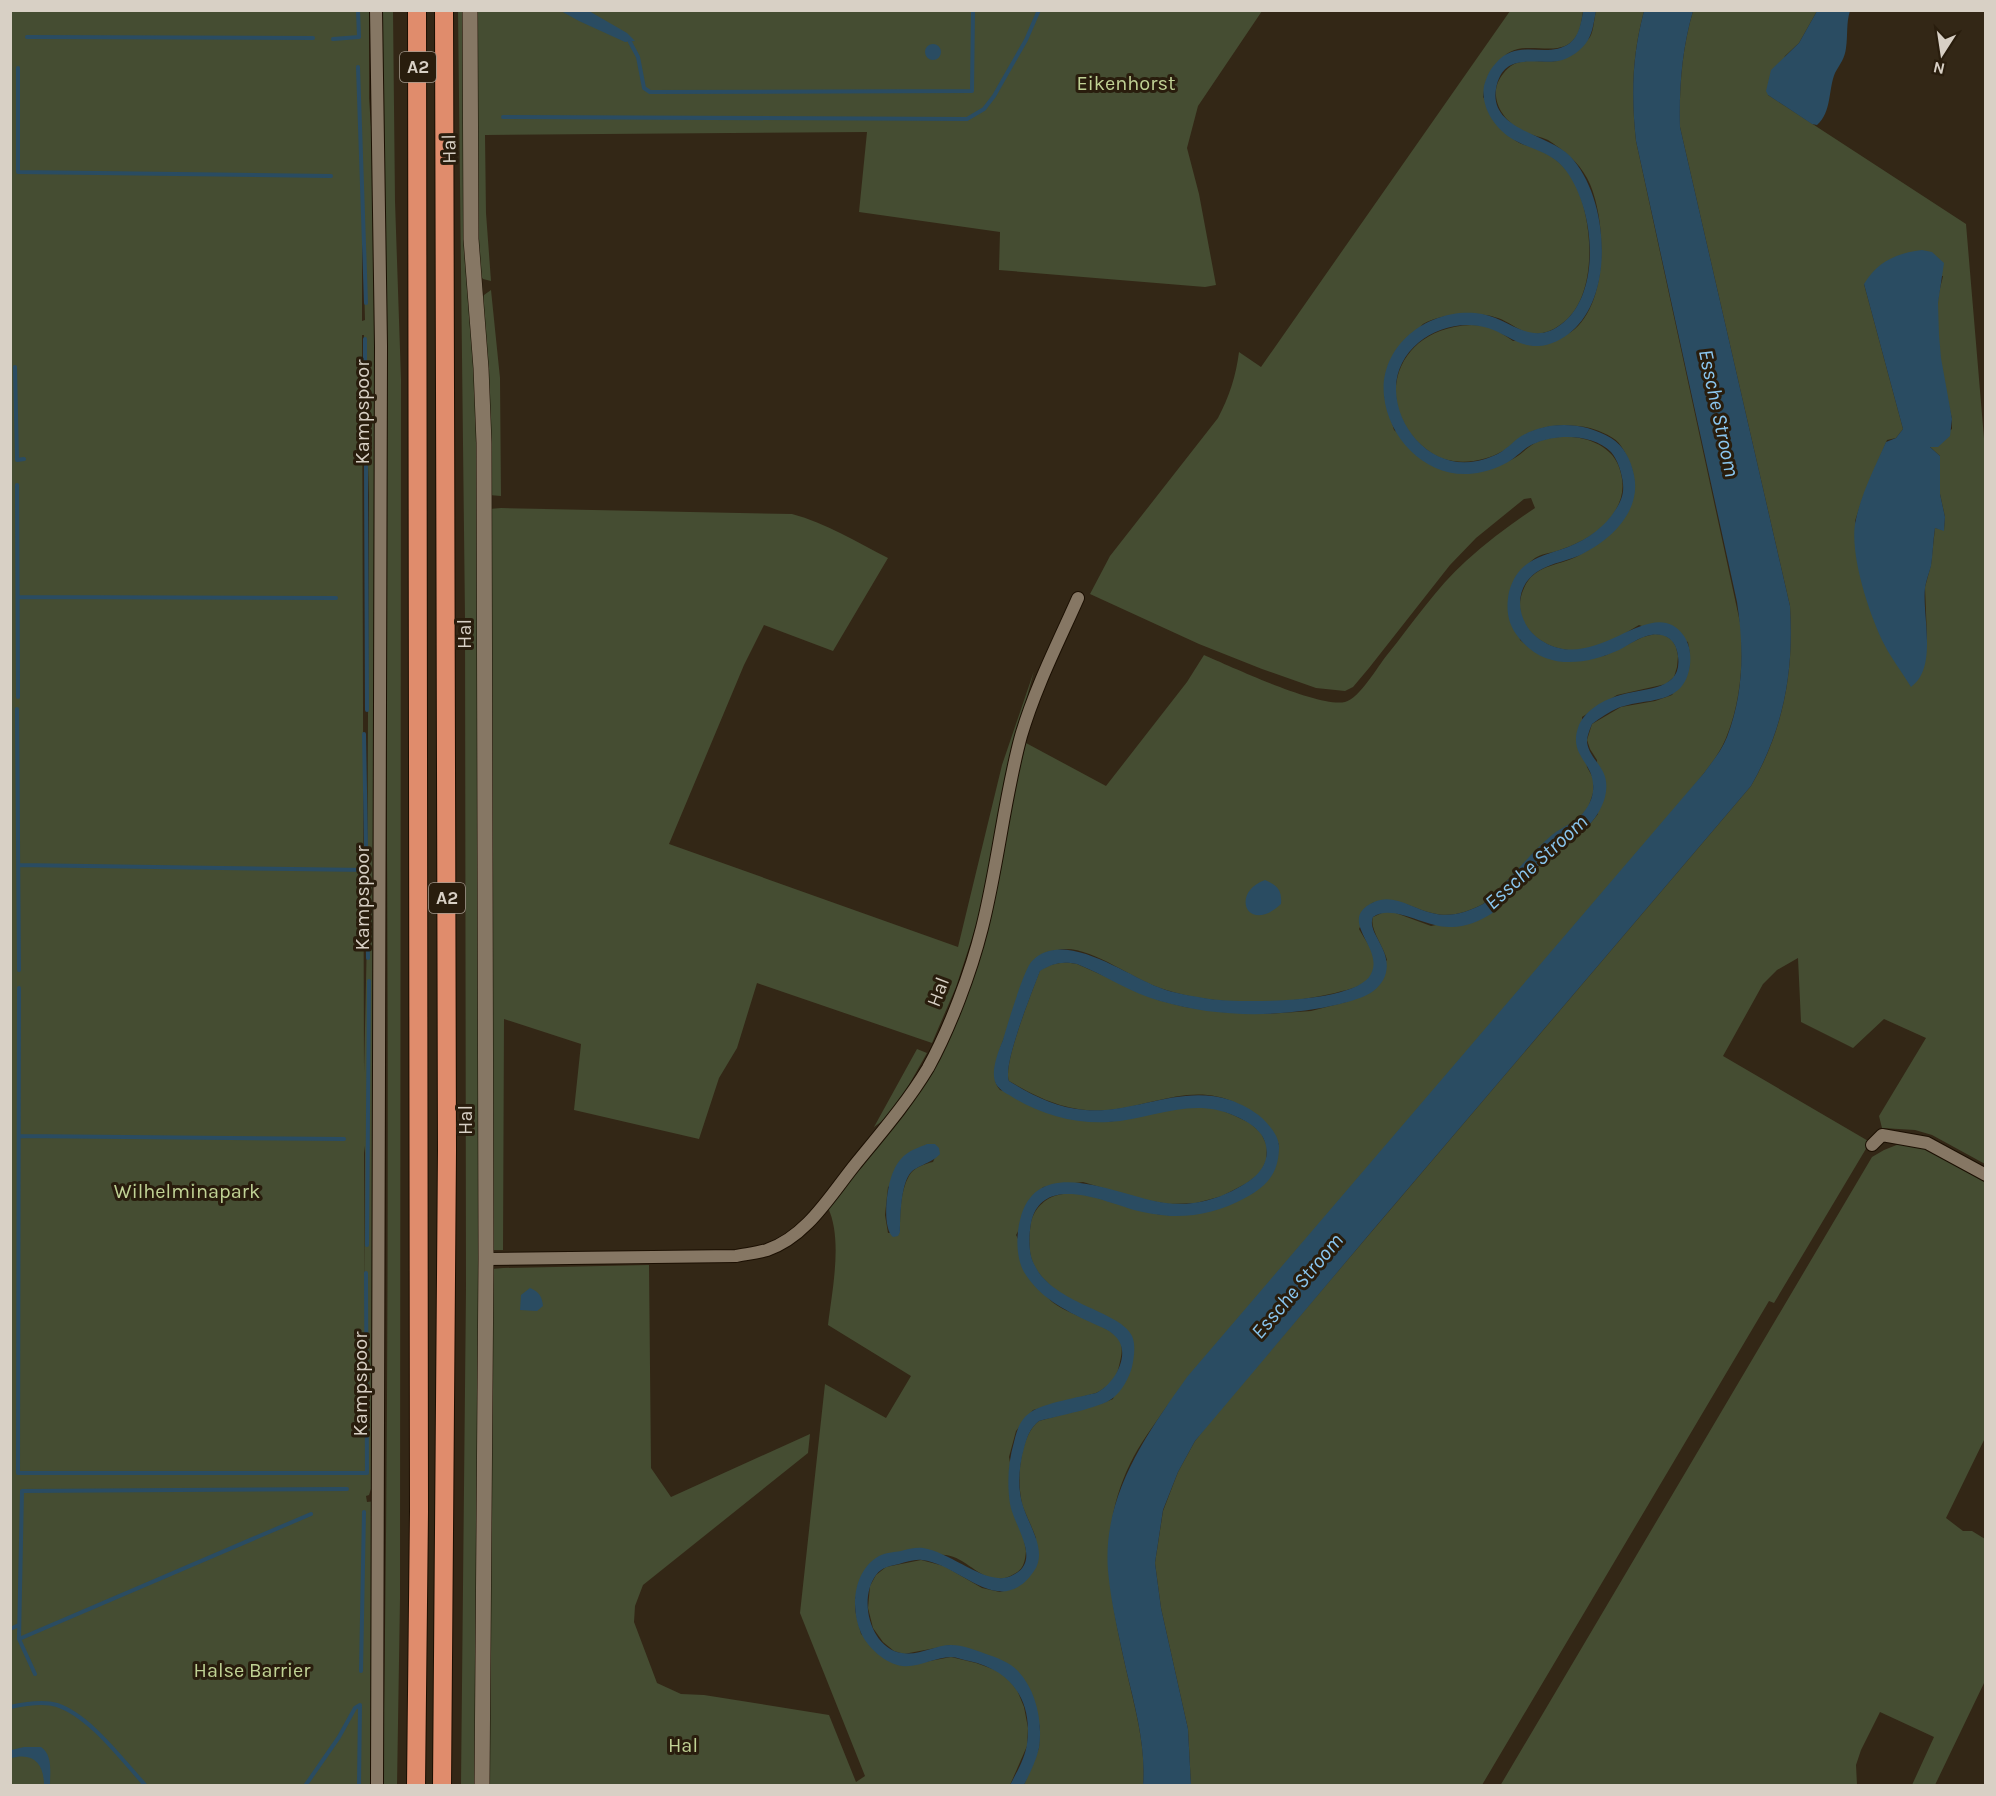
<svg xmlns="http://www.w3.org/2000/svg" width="1996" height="1796" viewBox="0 0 1996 1796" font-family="Karla,sans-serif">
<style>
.green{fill:#454d32;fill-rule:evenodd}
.water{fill:#2a4c62}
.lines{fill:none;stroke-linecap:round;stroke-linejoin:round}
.stream{stroke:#2a4c62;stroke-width:4}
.minor-casing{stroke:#1b0f02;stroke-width:14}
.tertiary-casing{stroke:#1b0f02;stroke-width:16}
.motorway-casing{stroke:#1b0f02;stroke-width:20}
.minor{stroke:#867764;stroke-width:12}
.tertiary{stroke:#867764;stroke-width:15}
.motorway{stroke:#e08c6c;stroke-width:18}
.labels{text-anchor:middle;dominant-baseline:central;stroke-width:6;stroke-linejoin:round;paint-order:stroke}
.shield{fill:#291d0d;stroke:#a49a8e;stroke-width:1.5}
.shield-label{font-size:18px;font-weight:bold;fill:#d8d0c5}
.park-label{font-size:20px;fill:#c0d294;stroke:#291d0d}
.street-label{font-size:20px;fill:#d8d0c5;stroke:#291d0d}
.water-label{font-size:21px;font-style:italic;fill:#8ac6ef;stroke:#291d0d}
</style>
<rect width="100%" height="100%" fill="#332716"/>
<!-- green -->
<path class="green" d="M11 11H369V98L376 199 372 1486 369 1495 366 1496 367 1502 376 1501 372 1785H11ZM362 213 365 320 362 321ZM362 335H364L369 496 367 936 364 1073ZM364 1146 365 1153 364 1297Z
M378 11H393L395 201 401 379 400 1599 397 1786 383 1785C392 1194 387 602 378 11Z
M458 11H462L465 130 478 401 481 1236 475 1786 461 1785 466 1289 465 617Z
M475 11H1262L1198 106 1187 148 1199 194 1216 285 1205 287 999 270 1000 232 859 212 867 132 485 135 486 213 491 281 483 279 479 273Z
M1510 11H1583C1582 17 1581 27 1578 33 1564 61 1532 40 1510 52 1505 54 1501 61 1497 65 1487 75 1485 83 1483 97 1490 107 1508 136 1516 141 1521 145 1531 146 1537 149 1553 155 1569 169 1576 185 1594 224 1599 303 1557 327 1551 331 1542 334 1535 334 1520 333 1512 323 1498 318 1480 311 1440 313 1423 324 1416 329 1390 384 1384 395L1394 430 1445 471C1466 468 1488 466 1508 461 1518 458 1526 448 1535 443 1563 430 1611 437 1620 470 1626 490 1621 505 1608 521 1595 536 1575 545 1557 551 1550 553 1541 554 1535 558 1527 564 1520 574 1513 582L1520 640 1534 651 1551 659 1604 656 1643 637 1655 634 1664 635 1672 640 1676 647 1678 656 1677 667 1674 677 1666 684 1617 695 1582 717 1587 767 1593 778V793L1588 808 1578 819 1554 834 1483 904C1467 912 1451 918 1432 913 1411 908 1395 895 1372 903L1359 929C1366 942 1379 956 1373 971 1368 987 1349 989 1335 993 1281 1006 1216 1006 1163 989 1134 980 1095 949 1066 949 1060 949 1053 951 1047 952 1033 980 992 1048 995 1077 995 1083 997 1086 1000 1090L1109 1122 1171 1109 1193 1106 1213 1107 1233 1115 1250 1123 1261 1133 1267 1146 1266 1161 1260 1173 1247 1183 1222 1196 1196 1203 1169 1204 1140 1199 1083 1182 1043 1187 1016 1235C1023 1248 1043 1293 1051 1301 1067 1315 1108 1324 1119 1339 1124 1347 1121 1357 1119 1366 1117 1378 1107 1388 1096 1393L1033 1410 1016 1431 1009 1457 1026 1551C1025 1561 1024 1569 1014 1574 986 1591 970 1558 946 1555 925 1553 902 1555 880 1556L855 1598V1610L861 1634 903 1666 951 1657 976 1663 998 1671 1009 1680 1017 1690 1024 1707 1028 1728 1027 1746 1010 1785 487 1786 492 1269 503 1268 649 1265 651 1468 671 1497 810 1434 808 1453 643 1585 635 1606 634 1622 657 1683 681 1694 704 1695 829 1715 856 1782 865 1776 800 1613 825 1384 886 1418 911 1376 828 1325C832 1291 843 1239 828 1208L892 1126 967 988 1026 743 1106 786 1187 682 1204 655C1232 667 1319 708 1345 702 1359 699 1378 666 1387 655 1413 623 1436 588 1466 561 1488 541 1511 524 1535 508L1531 498 1524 499 1476 538 1450 565 1369 668 1353 687 1345 691 1316 688 1262 669 1199 644 1090 594 1110 556 1218 418C1229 397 1236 376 1239 352L1261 367ZM939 1148 933 1162C924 1164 913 1168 909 1176 900 1191 900 1215 900 1232L888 1233 885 1215 888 1187Z
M1596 11H1644C1632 56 1631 94 1636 141L1741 627C1743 664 1741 702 1726 738 1717 760 1698 780 1683 799L1167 1406C1154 1425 1140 1443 1130 1464 1094 1538 1112 1606 1129 1682 1137 1716 1146 1751 1143 1785H1024L1039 1748 1040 1727 1027 1684 951 1645 904 1654 894 1651 883 1642 873 1628 868 1608 870 1586 876 1575 886 1567 921 1560 944 1566 982 1588 1000 1592 1015 1588 1036 1538C1032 1527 1027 1517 1023 1507 1016 1484 1019 1436 1039 1421L1100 1404 1113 1399 1131 1335C1103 1318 1046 1294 1033 1263 1028 1251 1029 1235 1031 1222 1035 1207 1047 1196 1063 1194 1089 1190 1134 1213 1165 1215 1174 1216 1183 1212 1192 1210 1212 1204 1233 1199 1253 1193L1279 1144C1269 1134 1247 1108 1236 1103 1193 1082 1152 1106 1109 1110 1069 1113 1042 1100 1009 1081 1002 1065 1033 990 1040 970 1053 963 1062 961 1077 964L1158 1000 1185 1007 1221 1012 1266 1014 1311 1011 1346 1002 1387 960C1384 947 1369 928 1373 917L1384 912H1393L1431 926 1490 914 1505 902 1561 843 1586 829 1598 814 1597 760 1590 749 1587 740 1592 724 1621 707 1655 701 1672 695 1689 669 1690 655 1688 642 1639 625C1621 636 1602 647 1581 650 1546 654 1507 625 1524 588 1534 565 1557 566 1576 557 1622 533 1654 496 1621 446 1616 437 1600 431 1590 428 1572 424 1551 424 1533 431 1521 435 1513 445 1503 451 1480 464 1447 467 1426 449 1376 410 1390 340 1454 327 1467 324 1481 324 1494 329 1500 332 1507 337 1513 341 1524 340 1564 337 1571 332 1610 305 1607 215 1587 178 1578 161 1563 150 1548 140 1540 136 1530 135 1522 131 1509 124 1497 110 1496 96 1495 88 1498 80 1503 74 1517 54 1536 64 1557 61 1562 60 1587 42 1590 37 1594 30 1594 18 1596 11Z
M1693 11H1817L1799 43 1785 56 1768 95 1966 224 1986 462 1985 1164 1932 1135 1915 1130 1882 1128 1879 1116 1926 1038 1884 1019 1853 1048 1801 1022 1798 958 1777 970 1763 984 1723 1056 1870 1142 1774 1303 1769 1301 1482 1785H1191L1188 1729 1161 1608 1155 1563 1163 1511 1178 1472 1195 1441 1213 1418 1751 786C1784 729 1794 671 1790 606L1680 127C1679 87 1682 49 1693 11ZM1943 276C1941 285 1938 294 1938 304 1935 342 1944 383 1952 419V429L1929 446 1940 456V494L1945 517 1944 530 1935 528 1931 565 1925 587 1927 638 1911 686 1884 643 1855 521 1863 497 1887 440 1896 438 1903 429 1864 284Z
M491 290 500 378 501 496 489 495 481 303 484 295Z
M501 508 792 514C826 523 857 542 888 558L833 651 764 625 744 665 669 844 958 947 1002 765 1034 671 1017 734 978 920 956 987 932 1043 757 983 737 1048 719 1078 699 1139 574 1110 581 1044 504 1019 503 1250H492L489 509Z
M917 1049 927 1053 893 1113 874 1127Z
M1899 1144 1924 1147 1985 1179V1438L1946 1518 1963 1531H1972L1985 1539V1681L1935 1785H1912L1934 1737 1880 1712 1861 1750 1856 1765 1857 1785 1500 1786 1872 1157 1884 1150Z"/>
<!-- water -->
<path class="water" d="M561 11H589L627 33 635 41 625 42 579 21Z
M1644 11H1693C1682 49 1679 87 1680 127L1790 606C1794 672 1784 728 1751 786L1372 1231 1195 1441 1178 1472 1163 1510 1155 1563 1161 1608 1188 1729 1191 1785H1143C1146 1746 1135 1707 1126 1669 1119 1636 1111 1604 1108 1571 1102 1496 1146 1435 1187 1377L1704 773C1712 762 1722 750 1727 737 1744 693 1744 648 1737 602L1636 141C1631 95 1632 56 1644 11Z
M1817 11H1850C1846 23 1848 35 1846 48 1845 58 1840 64 1835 73 1828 90 1832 112 1817 125L1812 124 1768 95 1766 91 1771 70 1799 43Z
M1583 12 1596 11C1594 20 1593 32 1588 40 1582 50 1570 59 1558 61 1533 65 1503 51 1496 89 1489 130 1549 134 1570 156 1608 196 1616 293 1572 331 1563 339 1550 346 1538 346 1518 347 1505 333 1488 328 1447 315 1395 344 1396 390 1397 431 1434 470 1477 461 1486 459 1498 455 1505 449 1510 446 1513 442 1517 439 1544 420 1583 421 1611 438 1624 446 1631 460 1634 475 1642 512 1609 542 1578 556 1566 561 1553 563 1542 569 1510 585 1515 626 1544 642 1598 674 1652 591 1684 636 1690 645 1691 655 1690 665 1684 707 1647 697 1618 708 1609 712 1600 718 1592 724 1590 729 1587 736 1587 742 1590 763 1612 767 1605 797 1602 808 1595 820 1586 828 1578 835 1567 838 1559 845 1535 866 1517 895 1491 914 1480 921 1465 927 1452 927 1427 929 1393 903 1373 917 1366 933 1394 950 1385 976 1377 995 1358 999 1340 1004 1282 1018 1218 1018 1160 1001 1131 993 1105 975 1077 964 1062 961 1053 963 1040 971 1033 990 1002 1065 1009 1081 1034 1096 1055 1107 1085 1110 1135 1114 1180 1084 1230 1100 1241 1104 1253 1110 1262 1118 1270 1126 1280 1137 1279 1149 1278 1174 1267 1186 1245 1198 1221 1211 1197 1217 1170 1216 1158 1215 1145 1213 1134 1210 1103 1201 1042 1173 1031 1223 1029 1235 1028 1252 1034 1264 1052 1304 1121 1311 1132 1336 1136 1345 1134 1357 1132 1367 1129 1378 1122 1391 1113 1398 1101 1408 1056 1416 1039 1421 1030 1428 1027 1437 1024 1448 1019 1466 1017 1488 1023 1506 1029 1526 1048 1551 1034 1571 1000 1621 961 1564 922 1560 915 1559 906 1562 899 1564 890 1566 882 1567 876 1575 858 1599 870 1648 902 1653 919 1656 935 1645 951 1645 962 1645 976 1650 986 1654 998 1658 1009 1662 1018 1671 1036 1690 1043 1722 1039 1748 1036 1761 1030 1773 1024 1785H1010C1017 1772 1025 1758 1027 1744 1033 1700 1011 1670 969 1661 963 1660 957 1657 951 1657 935 1657 919 1668 902 1666 886 1664 868 1648 861 1633 850 1608 853 1571 879 1556 885 1553 894 1552 901 1551 908 1549 917 1547 923 1548 951 1552 987 1587 1011 1576 1044 1562 1014 1527 1010 1504 1007 1483 1008 1463 1014 1442 1017 1430 1020 1419 1031 1412 1044 1403 1080 1397 1096 1393 1114 1385 1132 1354 1116 1337 1109 1329 1098 1326 1090 1322 1064 1310 1039 1297 1024 1272 1016 1257 1016 1236 1020 1220 1037 1150 1121 1198 1166 1203 1189 1206 1212 1201 1232 1191 1243 1185 1255 1179 1262 1168 1269 1157 1268 1143 1260 1133 1254 1125 1244 1120 1235 1116 1192 1096 1153 1119 1109 1122 1075 1124 1043 1115 1014 1098 1008 1094 1000 1091 996 1084 990 1072 998 1052 1003 1040 1007 1026 1024 969 1032 961 1063 928 1126 975 1158 987 1175 994 1193 996 1210 999 1240 1003 1356 1004 1371 974 1385 947 1335 920 1374 902 1394 893 1413 909 1432 913 1451 918 1467 912 1483 904 1508 883 1527 856 1552 835 1563 826 1578 822 1586 809 1591 802 1594 793 1593 784 1592 762 1569 754 1578 728 1583 712 1601 701 1617 696 1642 687 1687 693 1677 651 1674 638 1663 633 1651 635 1639 637 1629 645 1619 650 1583 666 1542 671 1516 634 1507 621 1506 607 1509 592 1518 559 1541 557 1568 547 1588 539 1605 527 1616 509 1621 501 1624 494 1623 484 1622 474 1618 460 1611 452 1593 434 1557 434 1536 443 1527 446 1522 452 1514 458 1506 464 1493 470 1482 472 1433 484 1389 443 1384 396 1379 346 1427 309 1475 313 1509 315 1530 351 1564 322 1603 289 1594 203 1563 167 1551 153 1534 150 1518 142 1498 133 1480 109 1484 86 1486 78 1490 69 1496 63 1519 37 1547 60 1570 43 1579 36 1581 23 1583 12Z
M925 52a8 8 0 1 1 16 0a8 8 0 1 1-16 0Z
M1922 250 1932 252 1944 263 1938 303 1939 335 1941 358 1952 419 1950 436 1938 447H1930L1940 456V494L1945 517 1944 531 1935 528C1933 541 1933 553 1931 566 1929 573 1926 581 1925 588 1922 616 1938 668 1911 687 1902 672 1891 658 1884 644 1869 614 1848 551 1856 519 1862 492 1875 467 1886 442L1896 438 1903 429 1864 284C1878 261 1897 253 1922 250Z
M1265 880C1278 886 1282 890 1281 904 1248 935 1229 893 1265 880Z
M927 1144H935L939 1148 940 1154C931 1164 914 1166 909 1175 901 1187 900 1217 900 1232L898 1236 893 1237C881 1227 887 1183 894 1170 896 1165 901 1158 905 1155 911 1150 920 1147 927 1144Z
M530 1288C539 1292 542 1296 543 1306L537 1311 520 1310 521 1295Z
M41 1747C53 1755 50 1773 50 1785H44C44 1763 33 1752 11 1758V1750L24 1747Z"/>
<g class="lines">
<!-- stream -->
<path class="stream" d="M27 37 313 38
M333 39 359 37 358 10
M630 42 638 57 644 88 650 92 972 91 973 10
M358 67 366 303
M18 68V172L331 176
M503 117 967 119 984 109 994 96 1026 40 1039 10
M365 339V390
M15 367 17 460 24 459
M365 418 366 446
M366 466 367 710
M17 485 18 697
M18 597 336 598
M17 709 19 970
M364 734 368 958
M18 865 367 870
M19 988 18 1473H367L366 1273
M19 1136 344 1139
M367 1245 369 981
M10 1629 19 1625
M19 1639 311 1514
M361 1671 364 1512
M35 1674 19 1639 22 1491 347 1489
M10 1707C24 1704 44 1701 57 1705 90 1716 122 1760 146 1786
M305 1786 339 1737 355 1708 360 1705 359 1786"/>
<defs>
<path id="minor" d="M376 10 381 346 377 1786
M1872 1145 1882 1135 1927 1143 1986 1175
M486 1259 736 1256C746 1254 757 1253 767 1250 806 1237 830 1196 854 1166 880 1134 907 1103 928 1068 950 1028 971 972 982 928 998 865 1004 799 1021 736 1035 688 1058 643 1078 598"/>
<path id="tertiary" d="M470 10 471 239 481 368 484 443 486 1259 482 1786"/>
<path id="motorway" d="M416 1786 419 1511 417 10
M442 1786 447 1150 444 10"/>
</defs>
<!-- minor casing -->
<use href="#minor" class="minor-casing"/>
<!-- tertiary casing -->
<use href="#tertiary" class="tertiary-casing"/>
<!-- motorway casing -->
<use href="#motorway" class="motorway-casing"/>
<!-- minor -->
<use href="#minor" class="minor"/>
<!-- tertiary -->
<use href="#tertiary" class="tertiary"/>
<!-- motorway -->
<use href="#motorway" class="motorway"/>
</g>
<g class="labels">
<!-- shield labels -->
<g class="shield">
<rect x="400" y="52" width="36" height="30" rx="4.5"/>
<rect x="429" y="883" width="36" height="30" rx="4.5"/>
</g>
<g class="shield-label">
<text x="418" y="67">A2</text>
<text x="447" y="898">A2</text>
</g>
<!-- park labels -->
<g class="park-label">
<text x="1126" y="83">Eikenhorst</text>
<text x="187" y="1191">Wilhelminapark</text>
<text x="252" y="1670">Halse Barrier</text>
<text x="683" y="1745">Hal</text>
</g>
<!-- street labels -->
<g class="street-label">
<text transform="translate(449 149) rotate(-91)">Hal</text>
<text transform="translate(362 412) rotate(-90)">Kampspoor</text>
<text transform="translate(464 634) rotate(-90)">Hal</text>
<text transform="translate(362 898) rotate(-90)">Kampspoor</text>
<text transform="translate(938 992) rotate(-69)">Hal</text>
<text transform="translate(465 1120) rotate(-90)">Hal</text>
<text transform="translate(360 1384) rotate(-90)">Kampspoor</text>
</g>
<!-- water labels -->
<g class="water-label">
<text transform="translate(1719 413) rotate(78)">Essche Stroom</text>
<text transform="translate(1536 862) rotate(-42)">Essche Stroom</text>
<text transform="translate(1297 1286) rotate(-50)">Essche Stroom</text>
</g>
</g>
<!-- border -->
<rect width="1996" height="1796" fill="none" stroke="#d8d0c5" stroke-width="24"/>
<!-- north arrow -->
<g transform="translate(1942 54) rotate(192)" stroke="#291d0d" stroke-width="4.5" paint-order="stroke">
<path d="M0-4.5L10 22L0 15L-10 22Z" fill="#d8d0c5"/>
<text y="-9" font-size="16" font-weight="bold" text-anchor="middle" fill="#d8d0c5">N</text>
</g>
</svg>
